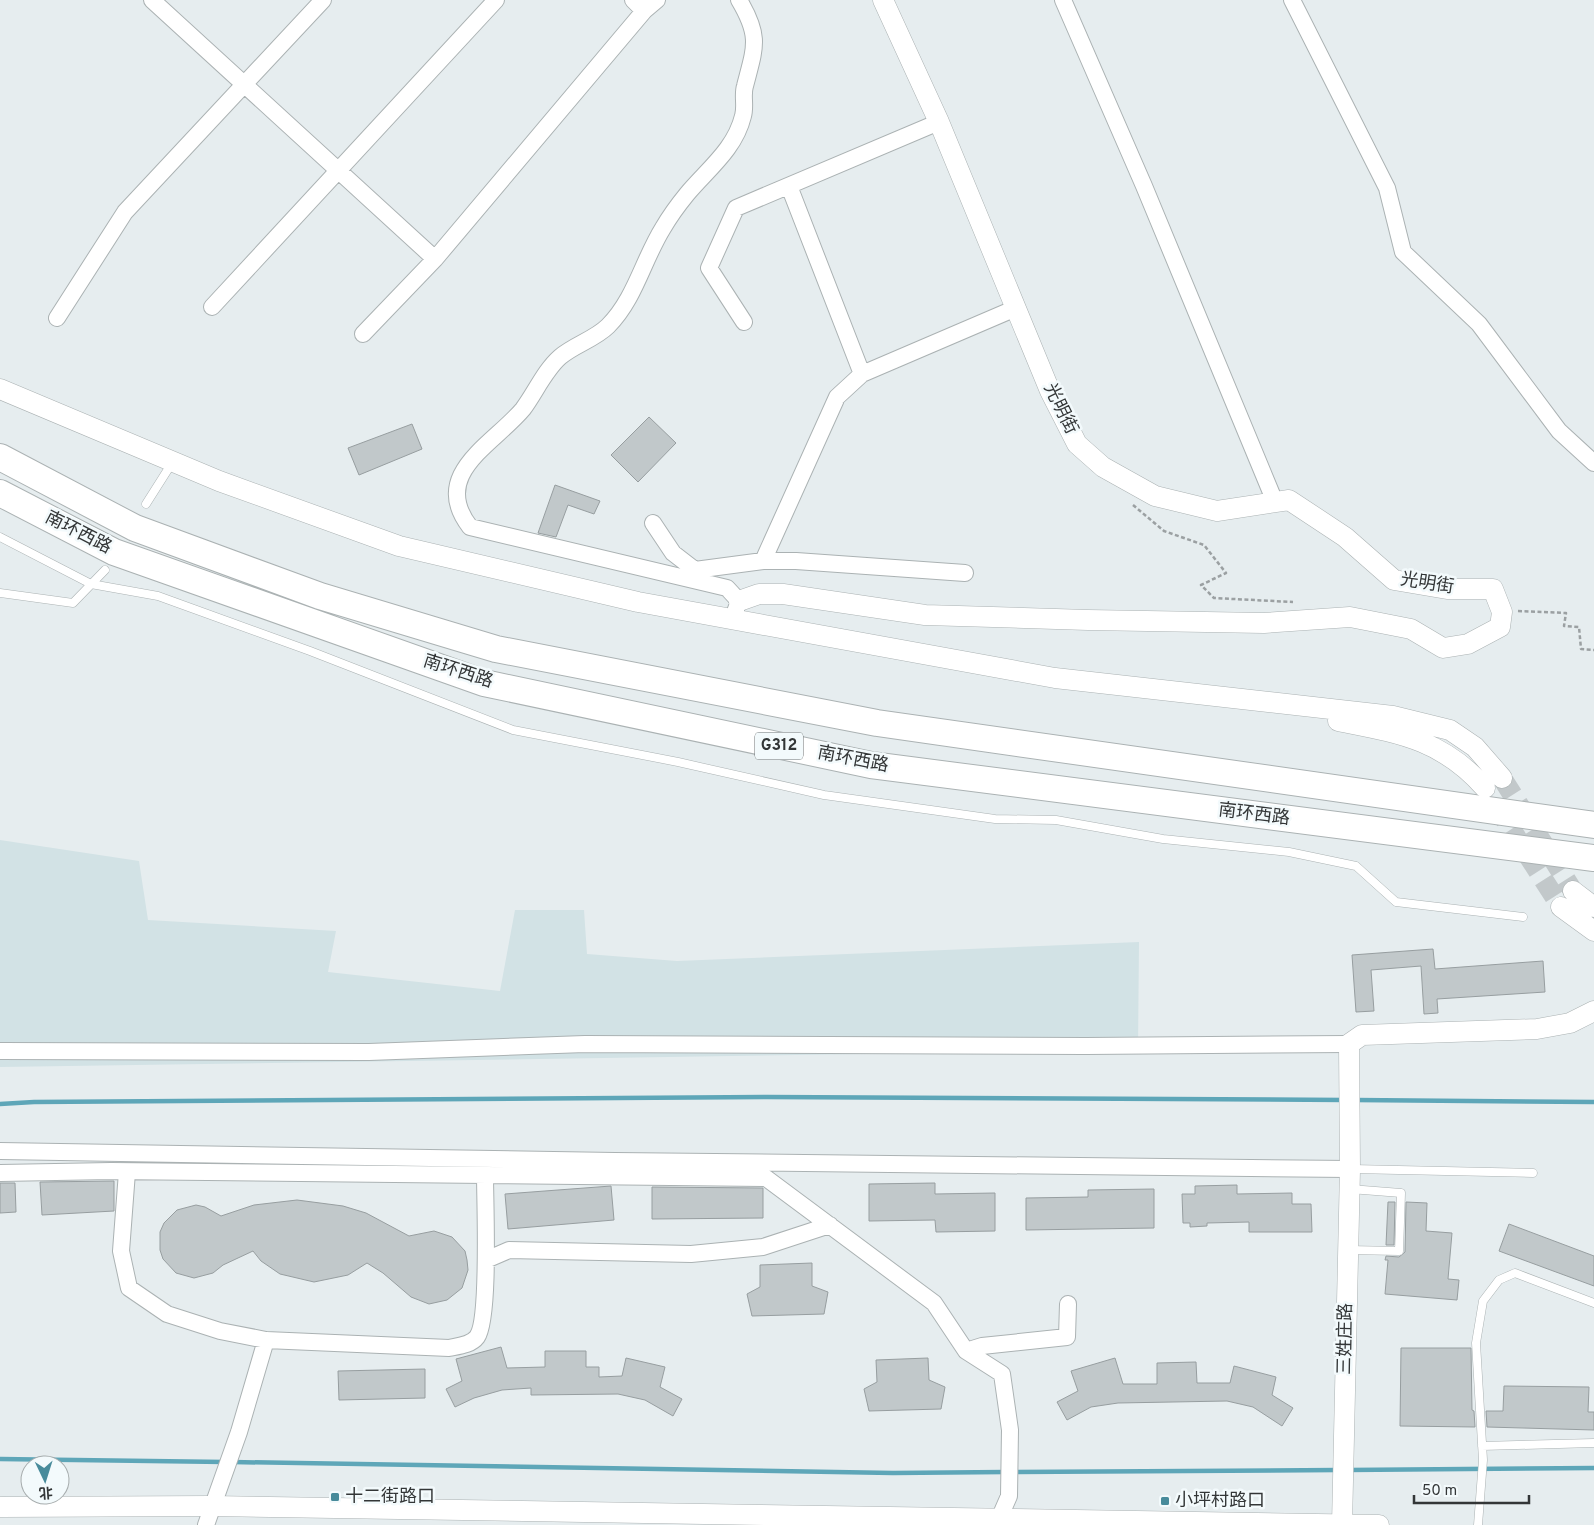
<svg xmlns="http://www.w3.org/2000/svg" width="1594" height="1525" viewBox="0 0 1594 1525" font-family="Overpass,'Noto Sans SC',sans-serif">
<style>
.built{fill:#d2e2e5}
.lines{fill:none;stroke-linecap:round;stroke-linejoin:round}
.stream{stroke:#5ea6b8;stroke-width:4.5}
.building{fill:#c1c8ca;stroke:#979ea0}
.tertiary-tunnel{stroke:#c2c8ca;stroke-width:20;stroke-dasharray:20 10;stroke-linecap:butt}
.service-casing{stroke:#abb2b3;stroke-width:9}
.minor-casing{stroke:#abb2b3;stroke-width:18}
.tertiary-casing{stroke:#abb2b3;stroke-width:21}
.trunk-casing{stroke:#abb2b3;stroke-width:28}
.path{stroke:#9ba0a2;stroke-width:2.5;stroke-dasharray:4 2.5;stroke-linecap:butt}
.service{stroke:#fff;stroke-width:8}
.minor{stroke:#fff;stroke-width:16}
.tertiary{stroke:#fff;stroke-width:20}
.trunk{stroke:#fff;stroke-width:26}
.poi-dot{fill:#488b9b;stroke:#f3fafc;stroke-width:2}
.labels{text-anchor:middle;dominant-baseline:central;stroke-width:5;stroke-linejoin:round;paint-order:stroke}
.shield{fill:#f3fafc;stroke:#6d7172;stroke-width:1}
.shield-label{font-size:16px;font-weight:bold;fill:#333637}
.street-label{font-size:18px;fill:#333637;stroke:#f3fafc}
.poi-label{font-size:18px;fill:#333637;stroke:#f3fafc;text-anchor:start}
</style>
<rect width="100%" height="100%" fill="#e6edef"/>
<!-- built -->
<path class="built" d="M0 840 139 861 148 920 336 931 328 972 500 991 515 910H584L587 954 677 961 1139 942 1138 1050 0 1067Z"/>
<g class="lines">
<!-- stream -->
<path class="stream" d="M1355 1100 1594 1102
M0 1104 34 1102 767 1097 1345 1100
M0 1459 225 1462
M233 1462 893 1473 1005 1472
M1348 1470 1594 1468
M1013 1472 1338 1470"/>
</g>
<!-- building -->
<path class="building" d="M649 417 676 443 638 482 611 455Z
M412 424 422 449 359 475 348 448Z
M555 485 600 501 594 514 568 505 556 537 538 533Z
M1433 949 1435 969 1543 961 1545 992 1437 999 1438 1013 1424 1014 1421 966 1371 970 1374 1011 1356 1012 1352 955Z
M114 1181V1211L42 1215 40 1182Z
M0 1183H15L16 1212 0 1213Z
M935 1183V1194L995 1193V1231L936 1232 935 1220 869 1221V1184Z
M1237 1185V1194L1292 1193V1204H1311L1312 1232H1249V1222L1207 1223V1226L1190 1227V1223H1183L1182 1194H1195V1186Z
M611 1186 614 1220 508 1229 505 1194Z
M652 1187 763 1188V1218L652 1219Z
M1154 1189V1228L1026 1230V1198L1088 1197V1190Z
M297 1200 343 1206 366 1213 409 1236 434 1231 452 1237 465 1251 467 1260 468 1270 462 1288 447 1300 429 1304 411 1297 383 1273 367 1263 348 1275 314 1282 280 1274 261 1261 253 1251 223 1265 213 1273 194 1278 176 1273 163 1259 160 1250V1232L164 1223 177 1210 196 1205 205 1207 221 1216 254 1205Z
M1388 1202H1395L1394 1245H1386Z
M1406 1202 1427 1203 1426 1231 1452 1233 1448 1279 1459 1280 1457 1300 1385 1294 1388 1260H1385L1386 1256 1399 1257 1405 1252Z
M1509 1224 1594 1256V1286L1499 1251Z
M812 1263V1286L828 1292 824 1314 752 1316 747 1294 760 1287V1265Z
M501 1347 507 1368 545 1367V1351H586V1367H599V1377L622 1376 626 1358 665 1367 660 1387 682 1399 673 1416 645 1400 618 1394 531 1395V1388L502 1390 474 1398 455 1407 446 1389 462 1381 456 1359Z
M1401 1348H1471L1472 1410 1474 1411 1475 1427 1400 1426Z
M928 1358 929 1380 945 1387 941 1409 869 1411 864 1389 877 1382 876 1360Z
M1115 1358 1123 1384H1157V1363L1196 1362 1197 1383H1230L1234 1366 1276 1377 1272 1395 1293 1408 1282 1426 1253 1407 1227 1401 1118 1403 1091 1407 1067 1420 1057 1402 1078 1391 1071 1371Z
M425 1369V1398L339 1400 338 1371Z
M1504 1386 1589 1387 1588 1412H1594V1430L1487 1427 1486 1411H1503Z"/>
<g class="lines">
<!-- tertiary-tunnel -->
<path class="tertiary-tunnel" d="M1502 778 1573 891
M1495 804 1561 907"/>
<defs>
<path id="service" d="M146 504 172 463
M0 537 91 584 158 596 310 651 513 730 678 762 824 795 995 819 1056 820 1163 839 1289 852 1356 866 1396 902 1523 917
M0 593 73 603 105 570
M1352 1169 1533 1173
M1348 1250 1399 1251 1401 1193 1350 1189
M1482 1446 1594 1443
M1478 1525 1483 1460 1476 1343 1483 1301 1499 1280 1515 1273 1594 1303"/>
<path id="minor" d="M152 0 435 259
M633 0 644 11 657 0
M1063 0 1144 186 1275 502
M1292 0 1387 188 1403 252 1479 324 1559 431 1594 463
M789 186 862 374
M212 307 496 0
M57 318 125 212 323 0
M744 322 709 268 736 208 939 122
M363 334 435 259 644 11
M653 523 673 553 695 570
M763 561 837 397 862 374 1016 308
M692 579 695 570 763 561H796L965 573
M735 612 739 601 727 588 470 527C429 474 494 444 523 409 535 393 545 370 560 357 574 345 595 339 608 326 635 299 643 260 663 228 670 216 678 205 687 194 708 169 735 149 743 116 746 106 742 95 745 86 755 47 761 37 739 0
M0 1051 369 1052 585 1044 1086 1046 1349 1044
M0 1151 615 1161 1350 1169
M127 1172 121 1251 129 1288 167 1314 220 1331 266 1340 449 1348C459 1346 471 1345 477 1337 490 1319 485 1203 485 1175
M0 1173 111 1171 766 1178 934 1303 966 1351 1002 1374 1010 1430 1009 1496 999 1519V1525
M486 1260 509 1250 691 1254 763 1247 830 1225
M966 1351 982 1346 1067 1337 1068 1304
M206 1525 239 1432 266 1340"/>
<path id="tertiary" d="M0 389 219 481 399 546 638 602 1055 678 1393 716 1450 730 1475 747 1502 778
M739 601 759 594H783L925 615 1088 620 1264 623 1350 617 1411 629 1443 648 1468 644 1500 627 1502 612 1493 589H1447L1394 580 1345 537 1289 500 1217 511 1155 496 1103 467 1077 444 1050 391 939 122 883 0
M1338 721C1398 733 1442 739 1485 788
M1573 891 1594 907
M1561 907 1594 931
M0 1507 212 1506 1379 1525
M1342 1525 1350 1169 1349 1044 1362 1035 1537 1029 1570 1023 1594 1011"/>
<path id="trunk" d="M0 457 135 528 320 596 496 649 877 723 1594 825
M0 493 114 552 484 683 871 765 1594 858"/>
</defs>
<!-- service casing -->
<use href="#service" class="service-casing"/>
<!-- minor casing -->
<use href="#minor" class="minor-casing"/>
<!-- tertiary casing -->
<use href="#tertiary" class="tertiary-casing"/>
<!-- trunk casing -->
<use href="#trunk" class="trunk-casing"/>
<!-- path -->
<path class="path" d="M1133 505 1164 531 1204 545 1226 573 1201 585 1214 598 1293 602
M1518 611 1566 613 1564 626 1579 627 1581 649 1594 650"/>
<!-- service -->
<use href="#service" class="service"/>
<!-- minor -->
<use href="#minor" class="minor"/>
<!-- tertiary -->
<use href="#tertiary" class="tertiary"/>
<!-- trunk -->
<use href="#trunk" class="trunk"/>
</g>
<!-- markers -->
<g class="poi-dot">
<rect x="330" y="1492" width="10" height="10" rx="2.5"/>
<rect x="1160" y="1496" width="10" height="10" rx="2.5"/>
</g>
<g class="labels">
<!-- shield labels -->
<rect class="shield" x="755" y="732.5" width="48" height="27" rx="4"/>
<g class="shield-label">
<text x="779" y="746">G312</text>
</g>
<!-- street labels -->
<g class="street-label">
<text transform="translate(1060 409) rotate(64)">光明街</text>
<text transform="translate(78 533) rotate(27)">南环西路</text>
<text transform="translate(1427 584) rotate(9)">光明街</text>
<text transform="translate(458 672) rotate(18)">南环西路</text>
<text transform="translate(853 760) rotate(11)">南环西路</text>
<text transform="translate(1254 815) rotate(7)">南环西路</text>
<text transform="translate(1346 1339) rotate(-89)">三姓庄路</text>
</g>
<!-- poi labels -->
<g class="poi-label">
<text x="345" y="1497">十二街路口</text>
<text x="1175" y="1501">小坪村路口</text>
</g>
</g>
<!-- north arrow -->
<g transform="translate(45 1480) rotate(176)"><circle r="24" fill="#f3fafc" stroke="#a6acad"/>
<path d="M0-4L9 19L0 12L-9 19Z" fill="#488b9b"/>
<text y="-8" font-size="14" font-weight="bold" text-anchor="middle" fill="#333637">北</text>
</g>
<!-- scale -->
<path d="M1414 1495v8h115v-8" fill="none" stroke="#333637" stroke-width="2.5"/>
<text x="1422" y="1495" font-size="15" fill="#333637" stroke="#f3fafc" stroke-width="4" paint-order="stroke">50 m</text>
</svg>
